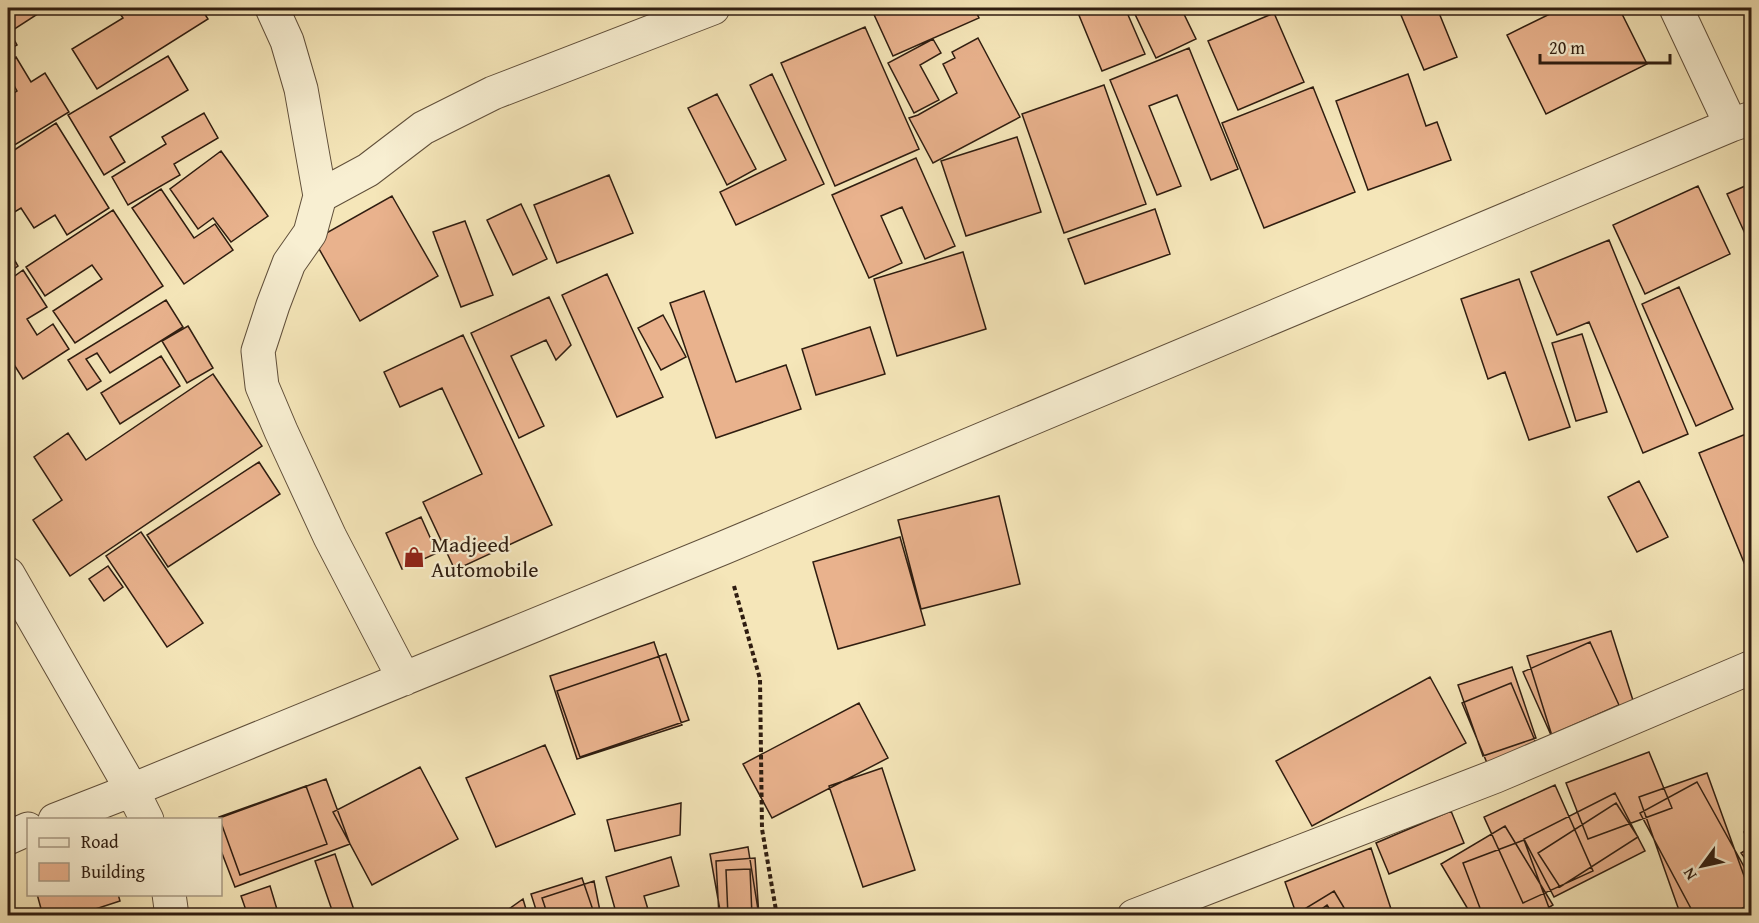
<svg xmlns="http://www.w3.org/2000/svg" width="1759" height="923" viewBox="0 0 1759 923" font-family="'Gentium Book Plus',serif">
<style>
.building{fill:#e9b28d;stroke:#2f1d10;stroke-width:1.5}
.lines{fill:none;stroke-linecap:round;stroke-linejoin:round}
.street-casing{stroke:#604f3a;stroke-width:35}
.path{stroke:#2f1d10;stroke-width:4;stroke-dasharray:4.5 3;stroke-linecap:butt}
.street{stroke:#f8efd2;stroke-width:33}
.labels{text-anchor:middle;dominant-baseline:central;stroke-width:4.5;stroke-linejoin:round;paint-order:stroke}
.poi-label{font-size:22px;fill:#2f1d10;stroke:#f8efd2;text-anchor:start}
</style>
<rect width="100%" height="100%" fill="#f5e6b9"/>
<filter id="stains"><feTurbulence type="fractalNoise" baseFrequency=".00333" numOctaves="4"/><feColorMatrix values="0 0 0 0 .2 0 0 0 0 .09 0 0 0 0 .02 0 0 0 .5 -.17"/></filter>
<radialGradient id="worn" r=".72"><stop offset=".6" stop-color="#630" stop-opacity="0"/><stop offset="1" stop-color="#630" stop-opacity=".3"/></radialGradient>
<!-- building -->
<path class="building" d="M8 8H47L13 30 8 22Z
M116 8H201L208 19 97 89 72 49 123 18Z
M871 8H974L979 18 893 56Z
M1076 8H1125L1145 54 1102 71Z
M1132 8H1181L1196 39 1156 58Z
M1398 8H1437L1457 57 1424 70Z
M1562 8H1619L1647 64 1546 114 1507 35Z
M1274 13 1304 82 1238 110 1208 41Z
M865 27 919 149 835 186 781 63Z
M11 34 17 45 8 50V36Z
M978 38 1020 117 933 163 909 118 918 115 957 93 943 64 955 58 952 52Z
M933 39 941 53 920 65 939 100 914 113 888 63Z
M1189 48 1238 169 1211 180 1177 95 1149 106 1181 186 1157 195 1110 80Z
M168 56 188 90 110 137 125 162 104 175 68 115Z
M16 57 31 82 45 73 69 112 8 149V97L17 91 8 75V61Z
M772 74 824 184 736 225 720 192 786 160 750 85Z
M1408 74 1426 126 1437 122 1451 160 1368 190 1336 101Z
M1104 85 1146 204 1064 233 1022 114Z
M1313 87 1355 192 1264 228 1222 123Z
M717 94 756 169 727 185 688 108Z
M204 113 218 138 174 164 180 175 128 205 112 177 166 144 162 137Z
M56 123 109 208 67 235 55 215 34 228 21 208 8 216V154Z
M1017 137 1041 212 966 236 941 161Z
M221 151 268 216 231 242 213 218 198 229 170 189Z
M916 158 955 246 925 259 902 207 881 216 902 263 869 278 832 195Z
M609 175 633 233 557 263 534 205Z
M1752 183V249L1727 194Z
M1698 186 1730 254 1645 294 1613 225Z
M161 189 194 238 215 224 233 250 184 284 132 208Z
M392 196 438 276 360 321 314 240Z
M521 204 547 259 513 275 487 220Z
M1155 209 1170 254 1085 284 1068 239Z
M113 210 163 286 75 343 53 311 102 279 92 265 45 296 26 267Z
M465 221 493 295 461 307 433 232Z
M1609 240 1688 434 1643 453 1589 322 1557 335 1531 272Z
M8 249 18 266 8 273Z
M963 252 986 329 897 356 874 279Z
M23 270 47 307 27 319 37 335 53 324 69 349 23 379 8 355V281Z
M607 274 663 397 617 417 562 295Z
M1519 279 1570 427 1529 440 1505 372 1488 379 1461 299Z
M1679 287 1733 409 1696 426 1642 304Z
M704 291 736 382 786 365 801 409 716 438 670 303Z
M549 297 571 345 556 360 546 340 511 356 544 426 519 438 471 333Z
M166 300 183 327 110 373 97 353 86 359 101 381 87 390 68 360Z
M663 315 686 357 661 370 638 328Z
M188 326 213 368 187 383 162 341Z
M870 327 885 374 816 395 802 349Z
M1582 334 1607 412 1576 421 1552 343Z
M463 335 552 525 455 570 423 502 482 474 442 388 400 407 384 372Z
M161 356 180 386 120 424 101 393Z
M213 374 262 446 70 576 33 520 62 500 34 457 68 433 86 460Z
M1746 434 1752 448V582L1699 453Z
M259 462 280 494 168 567 147 535Z
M1639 481 1668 537 1637 552 1608 497Z
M999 496 1020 584 921 609 898 520Z
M421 517 437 553 402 569 386 533Z
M141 532 203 623 167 647 106 556Z
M900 537 925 625 838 649 813 562Z
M108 566 123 587 104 601 89 579Z
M1611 631 1637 713 1553 739 1527 656Z
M654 642 682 725 577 759 550 676Z
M1590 642 1619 705 1551 735 1523 672Z
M666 654 689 720 580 757 557 691Z
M1512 667 1536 738 1483 756 1458 685Z
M1430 677 1466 743 1312 826 1276 761Z
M1511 683 1536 743 1487 763 1462 703Z
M859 703 888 758 772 818 743 764Z
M545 745 575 814 496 847 466 778Z
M1649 752 1672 808 1588 839 1566 783Z
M420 767 458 839 372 885 333 812Z
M882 768 915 870 863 887 829 786Z
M1707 773 1752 898V916H1681L1639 797Z
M326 779 350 844 235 887 220 848V820H214Z
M1697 782 1752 881V903L1729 916H1695L1640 813Z
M1555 785 1593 871 1523 903 1484 817Z
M306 786 327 844 240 875 219 817Z
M1615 793 1645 851 1554 897 1524 839Z
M681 803 680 835 615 851 607 820Z
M1616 803 1638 837 1560 887 1538 853Z
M1451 811 1464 843 1389 874 1376 843Z
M1505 826 1553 905 1535 916H1472L1441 864Z
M1752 829V851L1744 832Z
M1524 840 1552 916H1483L1463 863Z
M1752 846V868L1741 853Z
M748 847 759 916H721L710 854Z
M1371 848 1393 915 1297 916 1285 882Z
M335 854 356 916H334L315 861Z
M671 857 679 886 644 896 650 916H617L606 877Z
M755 858 759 916H719L716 861Z
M750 869 752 916H728L726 870Z
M582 878 595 916H538L531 894Z
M594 881 601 916H548L542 898Z
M270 886 279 916H248L241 896Z
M1334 891 1349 916H1293Z
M37 894H118L120 901 74 916H43Z
M523 899 528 916H499Z
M1327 905 1334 916H1312Z
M1443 909 1445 916H1424Z"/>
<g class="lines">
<defs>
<path id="street" d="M272 8 287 41 301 89 320 196 310 233 289 263 273 305 258 351 262 386 281 431 330 537 404 679
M1676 8 1731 125
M320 196 368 170 423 128 493 93 713 8
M8 574 132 790 147 820
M55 820 132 790 723 548 1731 125 1752 118
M8 838 28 829
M169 894 172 916
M1134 916 1496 776 1752 667"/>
</defs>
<!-- street casing -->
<use href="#street" class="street-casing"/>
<!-- path -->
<path class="path" d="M734 586 760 679 762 829 777 916"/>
<!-- street -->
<use href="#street" class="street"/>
</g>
<!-- icons -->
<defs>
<symbol id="shop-bare" viewBox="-9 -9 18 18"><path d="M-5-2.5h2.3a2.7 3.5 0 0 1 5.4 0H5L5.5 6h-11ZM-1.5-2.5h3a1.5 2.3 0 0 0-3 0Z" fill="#8f2418" stroke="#f8efd2" stroke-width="2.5" paint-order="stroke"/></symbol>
</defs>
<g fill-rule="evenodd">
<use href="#shop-bare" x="399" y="542" width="30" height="30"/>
</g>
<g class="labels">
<!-- poi labels -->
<g class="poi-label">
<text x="431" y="544">Madjeed<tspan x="431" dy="25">Automobile</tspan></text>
</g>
</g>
<!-- margin -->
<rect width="1759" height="923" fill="none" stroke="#f5e6b9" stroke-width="30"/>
<rect x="9" y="9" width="1741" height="905" fill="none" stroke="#2f1d10" stroke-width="3"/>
<rect x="15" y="15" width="1729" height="893" fill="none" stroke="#2f1d10" stroke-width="1.5"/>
<!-- legend -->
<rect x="27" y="818" width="195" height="78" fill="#f8efd2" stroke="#a89b84" stroke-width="1.5"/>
<rect x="39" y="838" width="30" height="9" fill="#f8efd2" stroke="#a89b84" stroke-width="1.5"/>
<text x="81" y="848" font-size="18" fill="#2f1d10">Road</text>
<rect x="39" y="863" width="30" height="18" fill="#e9b28d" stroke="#a89b84" stroke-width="1.5"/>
<text x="81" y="878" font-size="18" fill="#2f1d10">Building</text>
<!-- north arrow -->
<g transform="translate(1702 866) rotate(237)" stroke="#f8efd2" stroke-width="4.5" paint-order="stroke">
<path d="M0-4.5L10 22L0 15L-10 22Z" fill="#2f1d10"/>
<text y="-9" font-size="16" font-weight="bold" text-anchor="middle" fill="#2f1d10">N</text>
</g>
<!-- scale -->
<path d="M1540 54v9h130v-9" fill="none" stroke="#2f1d10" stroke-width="3"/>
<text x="1549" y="54" font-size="18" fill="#2f1d10" stroke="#f8efd2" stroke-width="4.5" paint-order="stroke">20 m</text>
<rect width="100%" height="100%" filter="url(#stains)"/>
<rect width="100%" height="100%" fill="url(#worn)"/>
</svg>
